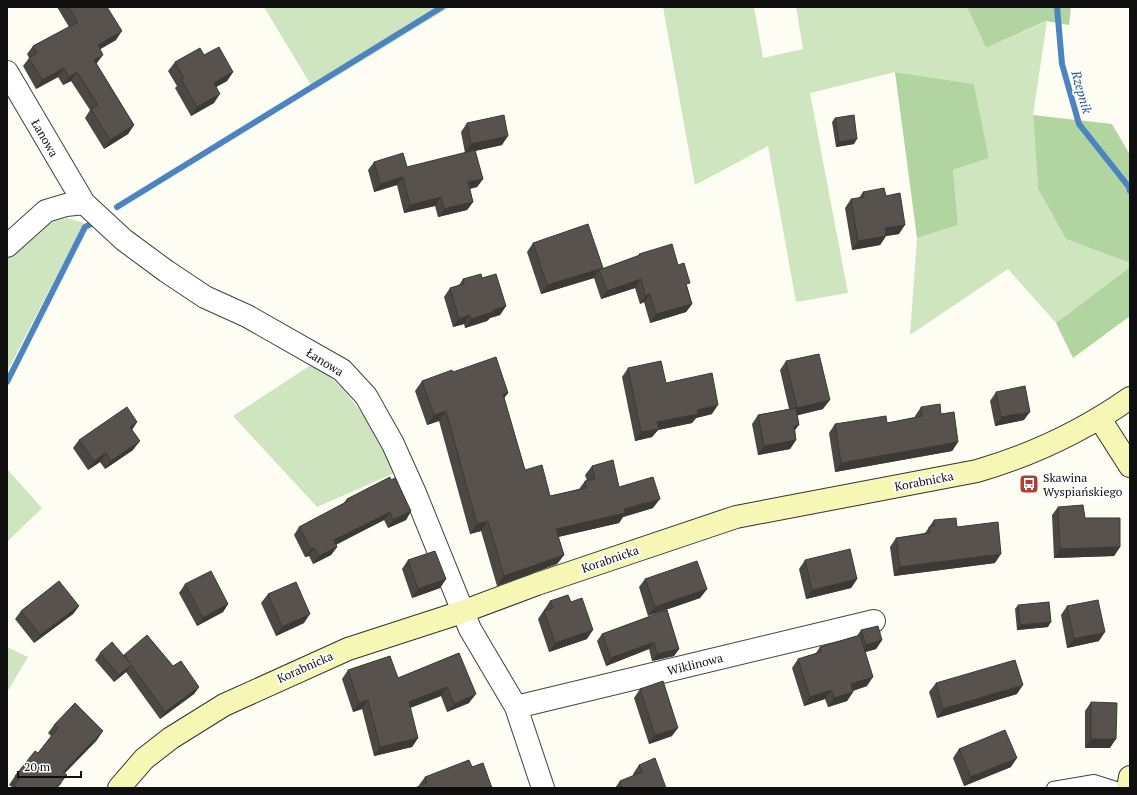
<svg xmlns="http://www.w3.org/2000/svg" width="1137" height="795" viewBox="0 0 1137 795" font-family="'PT Serif',serif">
<style>
.green{fill:#cfe5bf}
.forest{fill:#b2d4a0}
.lines{fill:none;stroke-linecap:round;stroke-linejoin:round}
.stream{stroke:#4c84bf;stroke-width:6}
.lane-casing{stroke:#424242;stroke-width:14}
.street-casing{stroke:#424242;stroke-width:24}
.secondary-casing{stroke:#313131;stroke-width:24}
.lane{stroke:#fff;stroke-width:12}
.street{stroke:#fff;stroke-width:22}
.secondary{stroke:#f6f6b5;stroke-width:22}
.wall{fill:#4b4742}
.shaded-wall{fill:#3d3936}
.building{fill:#57524d;stroke:#3d3936}
.labels{text-anchor:middle;dominant-baseline:central;stroke-width:4;stroke-linejoin:round;paint-order:stroke}
.street-label{font-size:12px;fill:#0f0f0f;stroke:#fff}
.poi-label{font-size:12px;fill:#0f0f0f;stroke:#fff;text-anchor:start}
.water-label{font-size:13px;font-style:italic;fill:#265894;stroke:#fff}
</style>
<rect width="100%" height="100%" fill="#fefdf3"/>
<!-- green -->
<path class="green" d="M264 7H450L314 90Z
M663 7H754L763 58 803 49 796 7H967L986 48 1047 21 1033 115 1038 189 1066 239 1130 263V267L1056 323 1008 269 910 335 917 238 958 225 953 170 989 158 974 84 895 72 810 93 848 293 796 302 768 146 695 185Z
M67 218 84 223 7 372V257L16 245 43 224Z
M314 363 341 387 362 413 397 472 317 507 233 416Z
M7 469 42 508 7 542Z
M7 647 28 657 7 692Z"/>
<!-- forest -->
<path class="forest" d="M967 7H1071L1069 25 1046 21 986 48Z
M895 72 974 84 989 158 953 170 958 225 917 238Z
M1033 115 1112 124 1130 155V263L1066 239 1038 189Z
M1130 267V316L1073 358 1056 323Z"/>
<g class="lines">
<!-- stream -->
<path class="stream" d="M1057 7 1062 64 1079 124 1129 187 1130 191
M117 207 442 7
M7 382 85 227 95 222"/>
<defs>
<path id="lane" d="M1053 788 1094 781 1116 788"/>
<path id="street" d="M7 72 84 203
M7 246 46 211 66 205 84 203 124 240 166 271 205 297 247 316 342 370 366 396 393 444 415 493 470 629 516 707 874 621
M516 707 543 788"/>
<path id="secondary" d="M1100 419 1130 466
M119 788 144 759 171 738 224 705 348 649 462 612 537 584 736 517 977 471C1032 455 1083 431 1130 398
M1128 788 1130 777"/>
</defs>
<!-- lane casing -->
<use href="#lane" class="lane-casing"/>
<!-- street casing -->
<use href="#street" class="street-casing"/>
<!-- secondary casing -->
<use href="#secondary" class="secondary-casing"/>
<!-- lane -->
<use href="#lane" class="lane"/>
<!-- street -->
<use href="#street" class="street"/>
<!-- secondary -->
<use href="#secondary" class="secondary"/>
</g>
<!-- wall -->
<path class="wall" d="M57 7H107L116 40 100 49 97 63V64L134 125 128 134 104 149 85 118 90 110 71 81 63 85 58 77 36 89 23 66 29 58 27 54 33 46 69 27Z
M204 55 233 72 227 81 216 87 214 103 191 116 175 88 177 86 168 71 175 62Z
M835 118 854 144 836 147 832 122Z
M467 123 502 145 475 151 483 179 477 187 470 189 473 202 467 210 438 217 435 206 404 213 397 185 374 192 368 170 374 162 407 167 465 153 461 132Z
M863 192 886 196 899 234 886 236 880 245 852 250 845 208 851 199 859 198Z
M533 243 602 269 638 256 639 254 678 265 687 286 692 304 686 312 650 323 644 302 640 304 635 288 601 299 594 278 541 294 527 252Z
M482 278 506 306 500 315 490 318 487 321 465 328 464 324 453 327 444 297 450 288 459 285 463 279Z
M786 361 823 409 797 415 795 431 796 440 790 449 758 455 752 424 758 415 789 409 780 370Z
M628 368 666 383 712 414 696 418 692 423 658 430 652 437 635 441 622 377Z
M453 372 508 393 504 398 525 470 550 496 579 489 585 481H587L585 475 592 466 619 487 653 508 623 517 619 523 558 537 564 555 557 564 497 586 481 531 470 534 439 421 427 425 415 391 422 381Z
M996 392 1024 420 995 426 990 401Z
M921 407 941 414 958 442 952 451 835 472 829 433 835 424 887 423 915 418V416Z
M137 422 132 430 133 450 105 469 100 462 88 470 73 448 79 440Z
M391 480 411 511 406 520 388 528 384 520 336 545 337 547 331 555 313 564 309 556 305 557 294 535 299 527 343 504 347 499Z
M1058 507 1120 547 1114 556 1054 558 1052 515Z
M934 520 957 527 995 563 894 576 890 547 896 538 925 533Z
M408 560 446 579 440 588 412 598 402 569Z
M805 560 857 579 851 588 806 599 799 569Z
M645 579 707 589 700 598 648 616 639 587Z
M185 584 228 604 223 612 197 626 179 593Z
M268 594 304 623 276 636 261 603Z
M550 601 571 602 587 639 549 652 538 619Z
M1018 605 1048 627 1017 630 1015 609Z
M79 606 73 614 34 643 15 619 21 611Z
M1067 606 1099 641 1067 648 1061 615Z
M667 610 679 649 674 656 652 661 649 649 606 666 597 641 602 634Z
M861 630 882 640 876 649 865 652 867 686 853 691V692L847 701 828 707 825 699 804 706 792 668 798 659 816 653 820 647 857 636Z
M100 653 124 656V655L173 666 199 687 194 694 160 719 126 672 114 682 95 660Z
M459 653 469 703 447 712 441 696 410 708 418 738 412 747 374 756 362 709 353 712 342 679 348 670 398 678Z
M936 683 1017 694 937 718 929 692Z
M640 689 672 736 649 744 634 698Z
M1091 702 1110 748H1085V711Z
M54 725 97 740 65 773 61 784 57 788H12V787L9 785 15 776 38 753 51 736 48 733Z
M959 749 1011 767 964 786 953 758Z
M639 765 666 788H615L620 781 634 776 633 774Z
M472 767 419 786V785L425 777Z"/>
<!-- shaded-wall -->
<path class="shaded-wall" d="M122 31 116 40 92 54 98 45Z
M103 55 97 63 88 68 94 60Z
M64 68 58 77 36 89 42 80Z
M77 72 71 81 63 85 69 77Z
M233 72 227 81 207 92 214 83Z
M220 94 214 103 191 116 197 107Z
M134 125 128 134 104 149 110 140Z
M508 136 502 145 465 153 471 144Z
M857 139 854 144 836 147 839 142Z
M403 177 397 185 374 192 380 184Z
M483 179 477 187 462 190 468 182Z
M441 197 435 206 404 213 410 205Z
M473 202 467 210 438 217 444 209Z
M905 225 899 234 879 237 885 228Z
M886 236 880 245 852 250 858 241Z
M603 268 599 270 594 278 541 294 547 285Z
M641 279 635 288 601 299 607 291Z
M650 294 644 302 640 304 645 296Z
M692 304 686 312 650 323 656 314Z
M506 306 500 315 490 318 487 321 465 328 471 319 493 310Z
M470 315 464 324 453 327 459 319Z
M508 393 501 402 503 394Z
M830 400 823 409 791 417 797 408Z
M718 405 712 414 696 418 692 423 658 430 652 437 635 441 641 432 657 422 697 410Z
M446 411 439 421 427 425 434 415Z
M1030 412 1024 420 995 426 1001 417Z
M137 422 131 431 130 427Z
M799 425 792 434 794 426Z
M796 440 790 449 758 455 764 446Z
M140 441 133 450 105 469 111 461Z
M958 442 952 451 835 472 841 463Z
M106 453 100 462 88 470 94 461Z
M660 499 653 508 623 517 619 523 549 539 556 529Z
M411 511 406 520 388 528 393 520Z
M390 512 384 520 328 548 334 540Z
M488 521 481 531 470 534 477 524Z
M337 547 331 555 313 564 319 556Z
M1120 547 1114 556 1054 558 1060 549Z
M314 548 309 556 305 557 311 549Z
M1001 554 995 563 894 576 900 567Z
M564 555 557 564 497 586 504 576Z
M446 579 440 588 412 598 418 589Z
M857 579 851 588 806 599 812 590Z
M707 589 700 598 648 616 655 607Z
M228 604 223 612 197 626 203 618Z
M79 606 73 614 34 643 40 635Z
M310 614 304 623 276 636 282 627Z
M1051 622 1048 627 1017 630 1020 625Z
M593 630 587 639 549 652 555 643Z
M1105 632 1099 641 1067 648 1074 639Z
M882 640 876 649 859 654 866 645Z
M654 642 649 649 606 666 611 658Z
M679 649 674 656 652 661 657 654Z
M131 665 126 672 114 682 119 675Z
M873 677 867 686 845 693 851 684Z
M1023 685 1017 694 937 718 943 709Z
M199 687 194 694 160 719 165 712Z
M447 687 441 696 402 711 409 702Z
M831 690 825 699 804 706 810 697Z
M853 692 847 701 828 707 834 698Z
M476 694 469 703 447 712 454 704Z
M368 700 362 709 353 712 359 703Z
M678 728 672 736 649 744 655 735Z
M103 731 97 740 57 781 63 772Z
M418 738 412 747 374 756 380 747Z
M1091 739H1116L1110 748H1085Z
M1017 758 1011 767 964 786 971 777Z"/>
<!-- building -->
<path class="building" d="M68 7H107L122 31 98 45 103 55 94 60 134 125 110 140 91 109 98 105 77 72 69 77 64 68 42 80 29 58 37 53 33 46 78 22Z
M219 47 233 72 214 83 220 94 197 107 181 79 184 78 175 62 200 48 204 55Z
M504 115 508 136 471 144 467 123Z
M854 115 857 139 839 142 835 118Z
M475 150 483 179 468 182 473 202 444 209 441 197 410 205 403 177 380 184 374 162 403 153 407 167Z
M884 188 886 196 900 193 905 225 885 228 886 236 858 241 851 199 864 197 863 192Z
M588 224 603 268 547 285 533 243Z
M672 244 678 265 684 263 690 283 686 284 692 304 656 314 650 294 645 296 641 279 607 291 599 270 640 255 639 254Z
M481 274 482 278 496 274 506 306 493 310V312L471 319 470 315 459 319 450 288 464 284 463 279Z
M819 354 830 400 797 408 786 361Z
M496 357 508 393 503 394 525 470 542 465 550 496 586 488 585 481 595 479 592 466 613 460 619 487 653 477 660 499 624 509 625 513 556 529 564 555 504 576 488 521 477 524 446 411 434 415 422 381 452 370 453 372Z
M661 361 666 383 712 373 718 405 697 410 698 414 657 422 659 429 641 432 628 368Z
M1025 386 1030 412 1001 417 996 392Z
M940 404 941 414 954 412 958 442 841 463 835 424 886 416 887 423 922 416 921 407Z
M127 407 137 422 130 427 140 441 111 461 106 453 94 461 79 440Z
M796 408 799 425 794 426 796 440 764 446 758 415Z
M390 477 391 480 395 478 411 511 393 520 390 512 334 540 337 547 319 556 314 548 311 549 299 527 348 501 347 499Z
M1083 505 1085 518H1120V547L1060 549 1058 507Z
M956 518 957 527 998 522 1001 554 900 567 896 538 930 533 929 527 934 526V520Z
M850 549 857 579 812 590 805 560Z
M435 551 446 579 418 589 408 560Z
M697 561 707 589 655 607 645 579Z
M211 571 228 604 203 618 185 584Z
M59 581 79 606 40 635 21 611Z
M296 582 310 614 282 627 268 594Z
M568 595 571 602 582 598 593 630 555 643 544 611 553 608 550 601Z
M1098 600 1105 632 1074 639 1067 606Z
M1049 602 1051 622 1020 625 1018 605Z
M667 610 679 649 657 654 654 642 611 658 602 634Z
M878 626 882 640 866 645 861 630Z
M147 635 173 666 181 661 199 687 165 712 131 665 119 675 100 653 112 642 130 663 124 655Z
M860 635 873 677 851 684 853 692 834 698 831 690 810 697 798 659 821 652 820 647Z
M459 653 476 694 454 704 447 687 409 702 418 738 380 747 368 700 359 703 348 670 390 656 398 678Z
M1015 660 1023 685 943 709 936 683Z
M663 681 678 728 655 735 640 689Z
M1091 702 1117 703 1116 739H1091Z
M75 703 103 731 63 772 67 775 56 788H17L14 785 19 779 15 776 35 751 38 753 58 728 54 725Z
M1005 730 1017 758 971 777 959 749Z
M655 758 666 788H622L620 781 642 772 639 765Z
M469 760 472 767 483 763 492 788H415L427 783 425 777Z"/>
<!-- icons -->
<defs>
<symbol id="bus-square" viewBox="-11 -11 22 22"><rect x="-9" y="-9" width="18" height="18" rx="4" fill="#b03e36" stroke="#fff"/><path d="M-5-6H5V4H4V6H2V4H-2V6H-4V4H-5ZM-3.5-4V0h7V-4ZM-3.5 1.2v1.5H-2V1.2ZM2 1.2v1.5H3.5V1.2Z" fill="#fff"/></symbol>
</defs>
<g fill-rule="evenodd">
<use href="#bus-square" x="1018" y="473" width="22" height="22"/>
</g>
<g class="labels">
<!-- street labels -->
<g class="street-label">
<text transform="translate(45 138) rotate(60)">Łanowa</text>
<text transform="translate(325 362) rotate(32)">Łanowa</text>
<text transform="translate(924 481) rotate(-11)">Korabnicka</text>
<text transform="translate(610 559) rotate(-19)">Korabnicka</text>
<text transform="translate(695 664) rotate(-14)">Wiklinowa</text>
<text transform="translate(305 667) rotate(-24)">Korabnicka</text>
</g>
<!-- poi labels -->
<g class="poi-label">
<text x="1043" y="477">Skawina<tspan x="1043" dy="14">Wyspiańskiego</tspan></text>
</g>
<!-- water labels -->
<g class="water-label">
<text transform="translate(1082 92) rotate(74)">Rzepnik</text>
</g>
</g>
<!-- border -->
<rect width="1137" height="795" fill="none" stroke="#0f0f0f" stroke-width="16"/>
<!-- scale -->
<path d="M18 771v6h63v-6" fill="none" stroke="#0f0f0f" stroke-width="2"/>
<text x="24" y="771" font-size="12" fill="#0f0f0f" stroke="#ffffff" stroke-width="3" paint-order="stroke">20 m</text>
</svg>
